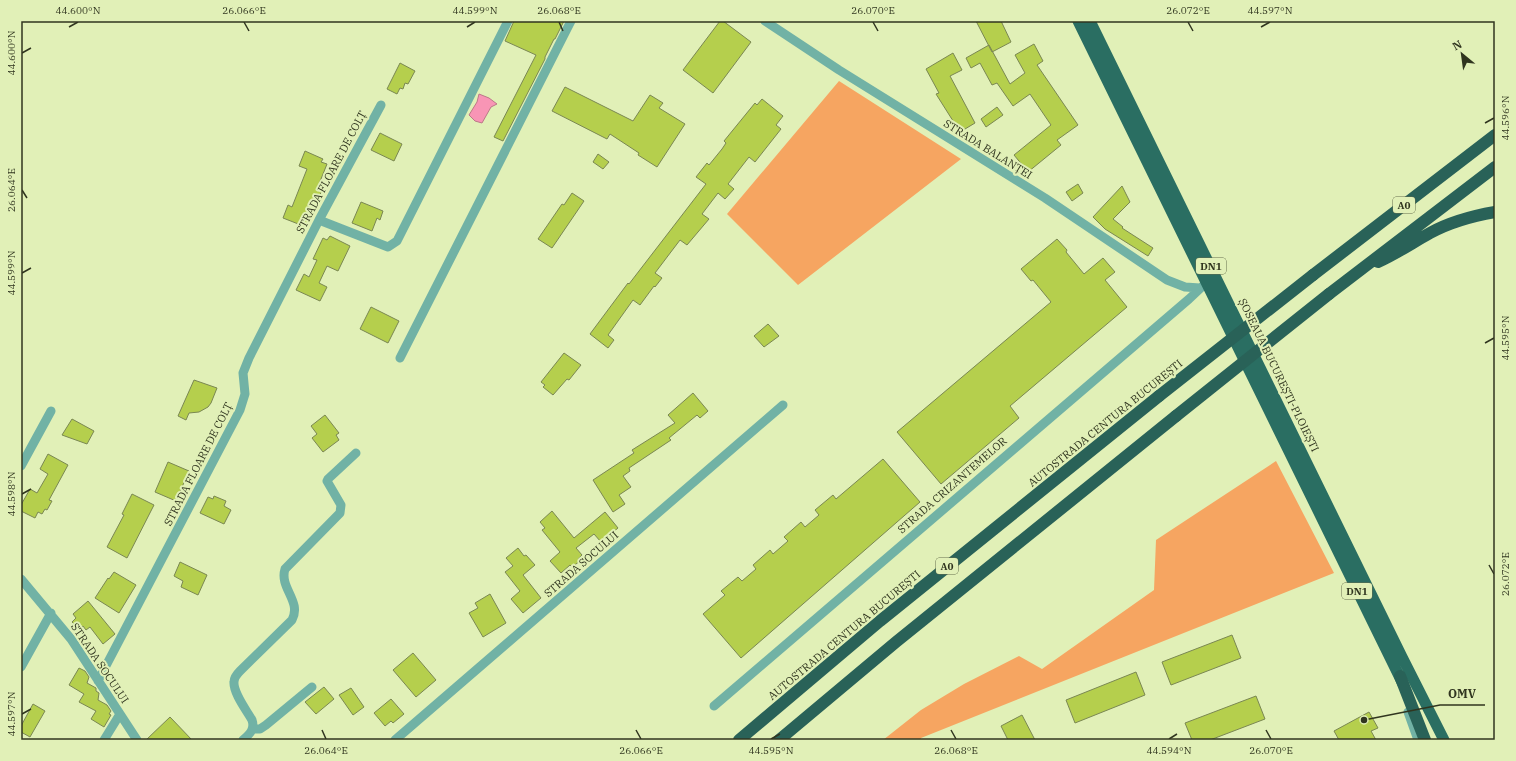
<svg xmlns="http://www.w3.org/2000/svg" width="1516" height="761" viewBox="0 0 1516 761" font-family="'IBM Plex Serif',serif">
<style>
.green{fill:#f6a561}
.water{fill:#f895b5;stroke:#bc7888}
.building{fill:#b5cf4d;stroke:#7a8752}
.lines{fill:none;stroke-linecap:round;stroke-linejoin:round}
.minor{stroke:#71b2a5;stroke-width:9}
.trunk{stroke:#2a6e62;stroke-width:11}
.motorway{stroke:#296258;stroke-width:12}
.motorway-bridge{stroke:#296258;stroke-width:12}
.ticks{fill:none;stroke:#30351f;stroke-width:1.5}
.labels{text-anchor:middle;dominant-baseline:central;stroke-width:4;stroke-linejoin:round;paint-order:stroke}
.shield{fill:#e1f0b7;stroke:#656d4d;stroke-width:1}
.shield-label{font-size:10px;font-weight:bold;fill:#30351f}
.street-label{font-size:11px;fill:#30351f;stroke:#e1f0b7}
.leader{fill:none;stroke:#30351f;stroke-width:1.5}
.callout-dot{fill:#30351f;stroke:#e1f0b7;stroke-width:1.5}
.callout-label{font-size:12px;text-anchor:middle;font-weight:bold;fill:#30351f;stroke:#e1f0b7;stroke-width:4;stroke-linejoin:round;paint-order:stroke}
.neatline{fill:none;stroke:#30351f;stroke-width:1.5}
.ticks-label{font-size:10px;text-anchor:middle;fill:#30351f}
</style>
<rect width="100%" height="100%" fill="#e1f0b7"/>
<!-- green -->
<path class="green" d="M839 81 961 159 798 285 727 214Z
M1276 461 1334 573 921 738V740H883L921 710 964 684 1019 656 1042 669 1154 590 1156 540Z"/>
<!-- water -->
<path class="water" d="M479 94 489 98 497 104 491 107 482 123 475 121 469 115 477 102Z"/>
<!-- building -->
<path class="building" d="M514 21H564L555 39H554L545 57V59L503 141 494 137 536 55 505 41Z
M720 21H723L751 42 713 93 683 70Z
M976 21H1001L1011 42 992 52Z
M1034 44 1043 61 1037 65 1078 125 1057 140 1061 145 1028 172 1014 155 1051 125 1030 94 1013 106 997 83 992 85 980 63 971 68 966 58 989 45 1010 84 1025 73 1015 55Z
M953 53 962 70 950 76 975 123 960 132 936 94 939 93 926 69Z
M400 63 415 71 408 84 405 83 403 89 400 88 397 94 387 89Z
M565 87 633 121 650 95 663 103 659 108 685 124 657 167 638 155 639 153 610 134 607 139 552 111Z
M762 99 783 116 776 125 781 129 755 162 749 157 728 184 734 189 725 199 718 193 702 214 709 219 687 245 680 240 655 273 662 278 655 287 654 286 640 305 633 300 608 335 614 340 608 348 590 334 628 283 629 284 706 184 696 177 707 163 709 165 722 149 726 143 724 141 755 103 757 105Z
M997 107 1003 115 986 127 981 119Z
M380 133 402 144 394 161 371 150Z
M305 151 323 159 321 162 327 164 317 189 322 191 313 206 306 227 283 218 288 205 292 207 307 169 299 166Z
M598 154 609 162 603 169 593 162Z
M1078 184 1083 193 1072 201 1066 192Z
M1122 186 1130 202 1113 219 1123 227 1122 228 1153 248 1148 256 1105 229 1093 217Z
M572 193 584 201 552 248 538 239 562 204 564 205Z
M361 202 383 211 380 220 377 218 372 231 352 223Z
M330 236 350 246 338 271 327 266 319 283 327 287 320 301 296 290 304 274 309 277 317 260 313 259 323 238 327 240Z
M1057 239 1067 250 1066 252 1084 274 1103 258 1115 272 1105 280 1127 307 1010 406 1019 418 941 484 897 432 1051 302 1033 280 1031 281 1021 269Z
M371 307 399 321 388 343 360 329Z
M768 324 779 336 764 347 754 336Z
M564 353 581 365 569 380 567 379 553 395 543 387 545 385 541 382Z
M194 380 217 388 211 403 208 407 199 412 189 413 186 420 178 416Z
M693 393 708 411 700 418 697 415 669 438 671 440 629 468 630 471 623 476 631 487 619 495 625 504 613 512 593 480 634 453 632 450 675 423 668 415Z
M325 415 339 433 336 435 339 440 323 452 312 438 317 434 311 426Z
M72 419 94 431 87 444 62 435Z
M48 454 68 465 49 500 52 501 47 510 45 509 42 514 38 512 35 518 21 511V505L30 489 37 493 48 474 40 469Z
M883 459 920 502 741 658 703 614 725 595 721 591 738 577 742 581 756 569 753 565 770 550 773 554 788 541 784 537 801 522 805 527 819 515 815 510 833 495 836 499Z
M168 462 189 471 176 501 155 492Z
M132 494 154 505 127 558 107 547 124 515 122 514Z
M214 496 226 501 224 506 231 510 224 524 200 513 208 497 213 499Z
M552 511 574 538 605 512 618 528 601 542 594 534 576 548 582 555 578 559 580 561 572 567 570 565 561 573 550 561 560 552 542 530 545 528 540 522Z
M518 548 524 556 526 555 535 565 523 575 541 598 523 613 511 599 520 591 505 572 513 566 506 558Z
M180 562 207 575 198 595 181 587 183 581 174 576Z
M114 572 136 585 119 613 95 598 108 578 109 579Z
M490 594 506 623 483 637 469 613 478 608 475 603Z
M88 601 115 634 103 644 90 627 86 630 83 626 79 629 72 622 76 618 73 614Z
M1232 635 1241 658 1171 685 1162 662Z
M413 653 436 680 416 697 393 670Z
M79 668 85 671 89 677 87 683 96 688V691L99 693 98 700 107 705 111 711 109 714 111 715 104 727 91 719 96 711 79 702 84 694 69 685Z
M1136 672 1145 695 1075 723 1066 700Z
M324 687 334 699 316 714 305 702Z
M351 688 364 707 353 715 339 695Z
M1256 696 1265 719 1210 740H1192L1185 723Z
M391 699 404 714 393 723 391 721 385 726 374 713Z
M33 704 45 711 30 737 21 732V726Z
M1369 712 1378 728 1371 731 1376 740H1339L1334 731Z
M1022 715 1035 740H1008L1001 726Z
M170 717 192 740H146Z"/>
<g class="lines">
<!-- minor -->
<path class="minor" d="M765 21 839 70 1045 198 1167 280 1185 287 1200 288
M319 220 388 247 397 241 508 21
M400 358 571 21
M21 466 51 411
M21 579 71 639 137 740
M21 667 51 613
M98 681 240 410 245 394 243 373 249 358 319 220 381 105
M714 706 1189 299 1206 283
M1408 712 1418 740
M253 729H260L266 725 312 687
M104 740 120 714
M243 740C250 734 255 729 252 720 247 711 233 693 234 682 234 678 237 674 240 671L292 620C302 601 279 588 285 569L340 513 341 505 327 481 328 479 356 453
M395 740 783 405"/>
<!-- trunk -->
<path class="trunk" d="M1078 21 1403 684
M1090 21 1402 657 1444 740"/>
<!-- motorway -->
<path class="motorway" d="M1378 262C1396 254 1412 243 1430 233 1450 222 1472 216 1495 212
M1313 275 1495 135
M1329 294 1495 167
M1400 676 1425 740
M739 740 880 621 1159 396
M779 740 896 642 1176 416"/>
<!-- motorway-bridge -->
<path class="motorway-bridge" d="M1159 396 1313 275
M1176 416 1329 294"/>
</g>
<!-- ticks -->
<path class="ticks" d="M244 22 249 31M559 22 563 31M873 22 878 31M1188 22 1193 31M69 27 78 22M467 27 475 22M1261 27 1270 22M22 53 31 48M1485 123 1494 118M22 190 27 198M22 273 31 268M1485 343 1494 338M22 494 31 489M1489 565 1494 574M22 714 31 709M322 730 326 739M636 730 641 739M951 730 956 739M1266 730 1271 739M771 739 780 734M1169 739 1177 734"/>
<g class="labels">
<!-- shield labels -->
<g class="shield">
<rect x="1393" y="197" width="22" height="16" rx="3"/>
<rect x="1196" y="258" width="30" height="16" rx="3"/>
<rect x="936" y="558" width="22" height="16" rx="3"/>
<rect x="1342" y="583" width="30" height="16" rx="3"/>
</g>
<g class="shield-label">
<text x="1404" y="205">A0</text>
<text x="1211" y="266">DN1</text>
<text x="947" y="566">A0</text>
<text x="1357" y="591">DN1</text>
</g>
<!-- street labels -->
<g class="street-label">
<text transform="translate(988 149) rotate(32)">STRADA BALANȚEI</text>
<text transform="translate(331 172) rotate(-62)">STRADA FLOARE DE COLȚ</text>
<text transform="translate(1279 375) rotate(64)">ȘOSEAUA BUCUREȘTI-PLOIEȘTI</text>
<text transform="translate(1105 423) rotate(-39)">AUTOSTRADA CENTURA BUCUREȘTI</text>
<text transform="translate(198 464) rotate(-63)">STRADA FLOARE DE COLȚ</text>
<text transform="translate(952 485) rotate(-41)">STRADA CRIZANTEMELOR</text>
<text transform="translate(581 564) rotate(-41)">STRADA SOCULUI</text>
<text transform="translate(844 635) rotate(-40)">AUTOSTRADA CENTURA BUCUREȘTI</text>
<text transform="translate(100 663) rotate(56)">STRADA SOCULUI</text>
</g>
</g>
<!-- callouts -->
<path class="leader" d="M1364 720L1440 705H1485"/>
<circle class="callout-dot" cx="1364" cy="720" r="4"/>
<g class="callout-label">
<text x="1462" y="698">OMV</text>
</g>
<!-- border -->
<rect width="1516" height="761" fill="none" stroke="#e1f0b7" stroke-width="44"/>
<!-- north arrow -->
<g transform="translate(1462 54) rotate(331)" stroke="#e1f0b7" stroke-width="3" paint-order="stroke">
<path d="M0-3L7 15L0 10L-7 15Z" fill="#30351f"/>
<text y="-6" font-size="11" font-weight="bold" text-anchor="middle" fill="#30351f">N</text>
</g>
<rect x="22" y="22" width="1472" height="717" class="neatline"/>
<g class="ticks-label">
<text x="78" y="14">44.600°N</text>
<text x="244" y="14">26.066°E</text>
<text x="475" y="14">44.599°N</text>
<text x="559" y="14">26.068°E</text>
<text x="873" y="14">26.070°E</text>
<text x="1188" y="14">26.072°E</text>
<text x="1270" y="14">44.597°N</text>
<text transform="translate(11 53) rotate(-90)" y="4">44.600°N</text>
<text transform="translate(1505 118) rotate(-90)" y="4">44.596°N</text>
<text transform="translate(11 190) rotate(-90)" y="4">26.064°E</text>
<text transform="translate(11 273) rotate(-90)" y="4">44.599°N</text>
<text transform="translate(1505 338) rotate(-90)" y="4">44.595°N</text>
<text transform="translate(11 494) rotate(-90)" y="4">44.598°N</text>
<text transform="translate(1505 574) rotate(-90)" y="4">26.072°E</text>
<text transform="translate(11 714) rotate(-90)" y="4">44.597°N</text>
<text x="326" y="754">26.064°E</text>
<text x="641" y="754">26.066°E</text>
<text x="771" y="754">44.595°N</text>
<text x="956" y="754">26.068°E</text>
<text x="1169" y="754">44.594°N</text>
<text x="1271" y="754">26.070°E</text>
</g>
</svg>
